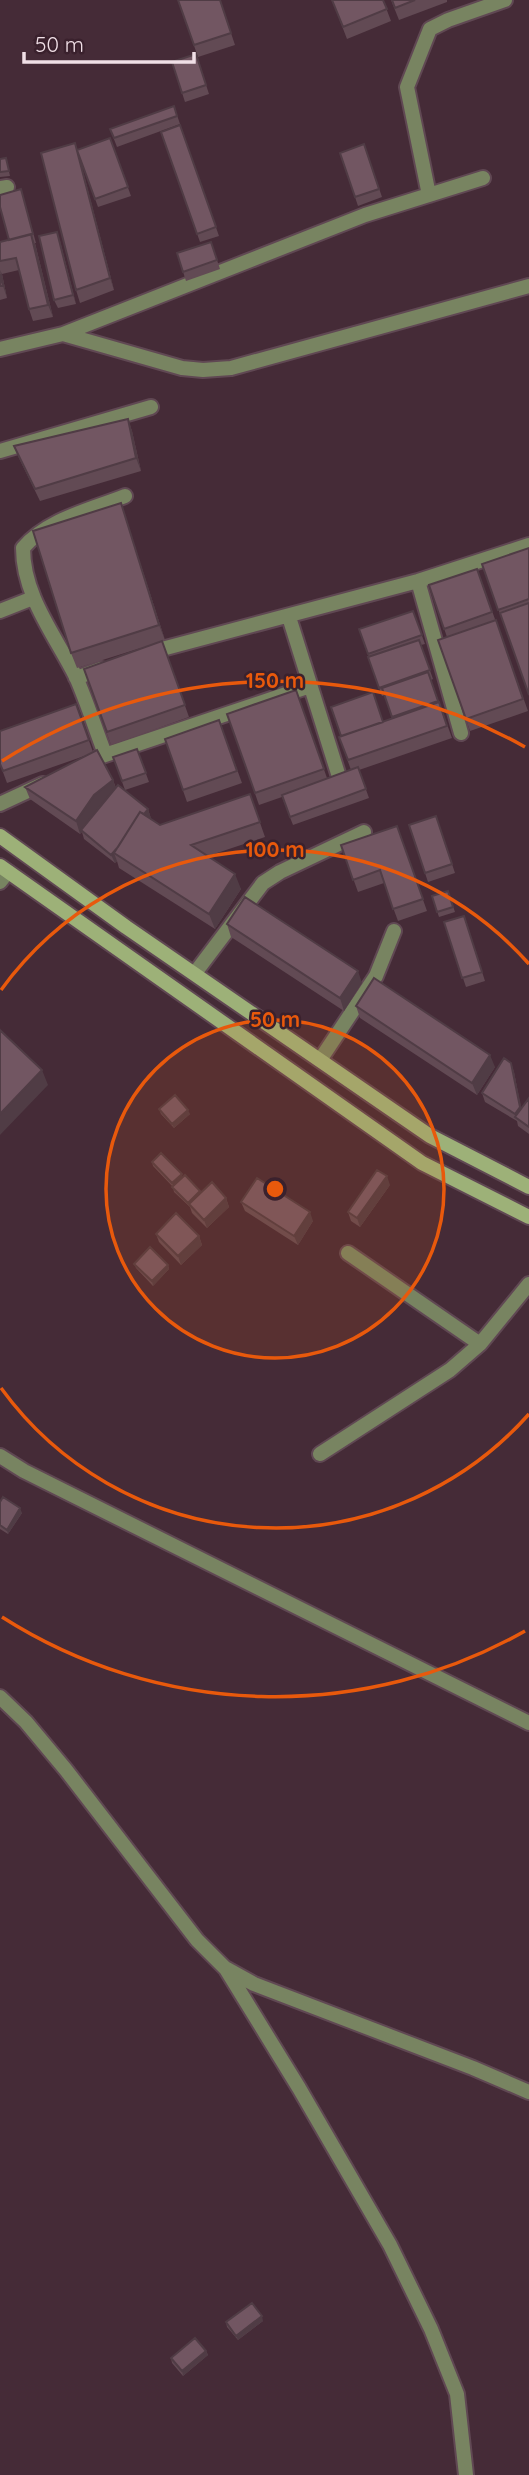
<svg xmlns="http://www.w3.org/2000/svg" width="529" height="2475" viewBox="0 0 529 2475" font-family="Quicksand,sans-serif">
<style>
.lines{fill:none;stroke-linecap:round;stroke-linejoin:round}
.service-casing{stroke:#604853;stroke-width:18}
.minor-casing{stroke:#604853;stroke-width:18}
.secondary-casing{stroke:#604853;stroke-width:18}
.service{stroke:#788461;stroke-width:14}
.minor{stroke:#788461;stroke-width:14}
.secondary{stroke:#9db178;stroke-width:14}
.wall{fill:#624a54}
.shaded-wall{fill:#503c45}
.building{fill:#725662;stroke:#503c45;stroke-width:2}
.ring{fill:none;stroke:#e8590c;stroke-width:3.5}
.centre{fill:#e8590c;stroke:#3a212d;stroke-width:3.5}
.ring-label{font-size:21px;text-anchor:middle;font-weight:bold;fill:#e8590c;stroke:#3a212d;stroke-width:5;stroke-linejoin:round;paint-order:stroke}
</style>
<rect width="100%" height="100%" fill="#452b37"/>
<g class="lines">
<defs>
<path id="service" d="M0 451 151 407
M0 882 8 872
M195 973 263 883 280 872 364 832
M320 1060 376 976 394 931
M348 1253 480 1344
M320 1454 450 1370 480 1344 529 1284
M0 1456 24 1471 529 1723
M0 1697 26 1722 66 1770 197 1940 225 1968 254 1984 473 2068 529 2092
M226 1969 299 2088 390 2245 431 2329 457 2394 466 2475"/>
<path id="minor" d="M0 188 7 187
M429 195 407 87 430 29 448 20 505 0
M63 334 182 368 203 370 231 368 529 286
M0 349 63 334 365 215 483 178
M418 581 461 733
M0 611 33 598
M289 617 340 780
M147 653 418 581 529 545
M76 678 101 669
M105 754C95 728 87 702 76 677 55 635 23 596 23 548 48 519 90 510 125 496
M99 757 310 686
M0 804 43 784"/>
<path id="secondary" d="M0 836 126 927 430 1136 529 1187
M0 866 422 1163 529 1217"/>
</defs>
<!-- service casing -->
<use href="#service" class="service-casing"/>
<!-- minor casing -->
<use href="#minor" class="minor-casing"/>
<!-- secondary casing -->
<use href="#secondary" class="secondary-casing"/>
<!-- service -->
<use href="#service" class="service"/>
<!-- minor -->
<use href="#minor" class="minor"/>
<!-- secondary -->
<use href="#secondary" class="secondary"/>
</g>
<!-- wall -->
<path class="wall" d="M178 0H220L235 45 198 57Z
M332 0H383L391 21 347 39Z
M391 0H447V2L399 20Z
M196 54 209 94 185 102 172 62Z
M174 106 180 124 117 147 110 129Z
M180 125 219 236 200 242 161 132Z
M110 138 131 196 98 207 77 150Z
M364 144 382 197 358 206 355 197Z
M79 156 114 290 80 303 76 290Z
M6 158 10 176 0 177V159Z
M21 189 36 243H35L53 317 33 321 29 309 19 270 2 274 7 298 0 300V242L9 240Z
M60 241 76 304 58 308 54 300Z
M211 242 220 269 186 281 177 253Z
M128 419 132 431 141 471 40 501 19 458 14 446Z
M126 519 165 640 162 641 189 717 111 745 84 669 160 642 77 668 71 653Z
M529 548V695L482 564Z
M477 569 528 711 470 731 466 719 447 637 429 585Z
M413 611 425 644 421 645 433 679 431 680 452 738 359 770 369 798 293 825 282 797 259 805 227 714 296 690 327 778 351 770 339 737 392 718 385 695 382 696 368 657H369L359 629Z
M76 704 93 752 113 780 116 788 148 809 151 819 160 825 250 794 265 837 208 856 241 889 215 929 119 868 117 861 115 863 84 839 82 832 80 834 30 799 25 787 90 754 7 783 0 764Z
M219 720 242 783 187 802 165 739Z
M137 749 149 782 125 790 113 757Z
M436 816 455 873 428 882 409 825Z
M397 826 427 911 398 921 384 883 358 892 341 845Z
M448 891 455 912 439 917 432 896Z
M464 916 485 981 466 987 444 922Z
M227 924 362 983 344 1011 231 937Z
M356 1006 495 1067 477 1095 360 1018Z
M511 1063 514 1072 521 1109 529 1098V1134L518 1126 517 1121 485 1102 482 1093Z
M159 1109 190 1114 174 1128 161 1114Z
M152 1162 183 1177 201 1192 226 1198 229 1207 207 1228 192 1213 190 1207 174 1192 173 1187 153 1166Z
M390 1185 360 1227 351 1221 348 1212Z
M241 1202 313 1221 298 1245 245 1211Z
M156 1234 199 1236 202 1245 181 1265 159 1242Z
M134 1264 168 1265 169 1269 153 1286 136 1268Z
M0 1502 22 1513 8 1534 0 1529Z
M263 2321 238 2340 227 2327 226 2322Z
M206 2351 208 2355 183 2376 172 2363 171 2358Z"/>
<!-- shaded-wall -->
<path class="shaded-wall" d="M75 143 79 156 114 290 110 278Z
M57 232 60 241 76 304 73 295Z
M31 234 36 247 53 317 48 305Z
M0 270 2 274 7 298 3 286Z
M128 419 132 431 141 471 136 458Z
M121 503 126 519 165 640 159 625Z
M113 780 117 792 99 807 80 834 76 821 94 795Z
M148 809 151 818 120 857 114 853 117 861 115 863 111 855Z
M235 874 241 889 215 929 209 914Z
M358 971 362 983 344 1011 340 998Z
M490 1055 495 1067 477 1095 472 1083Z
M511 1063 514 1072 523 1115 517 1118 515 1114Z
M42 1070 48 1085 0 1135V1114Z
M188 1110 190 1114 174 1128 172 1124Z
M182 1174 183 1179 174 1188 172 1183Z
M387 1176 390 1185 360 1227 357 1218Z
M226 1198 229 1207 207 1228 204 1220Z
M310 1212 313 1221 298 1245 294 1236Z
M199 1236 202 1245 181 1265 178 1256Z
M168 1265 169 1269 153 1286 152 1281Z
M20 1508 22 1513 8 1534 7 1530Z
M262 2316 263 2321 238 2340 236 2336Z
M206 2351 208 2355 183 2376 182 2371Z"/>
<!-- building -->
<path class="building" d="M178 0H220L231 33 194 45Z
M332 0H383L387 9 343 27Z
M392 0H415L395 8Z
M196 54 206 85 182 93 172 62Z
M174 106 177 116 114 138 110 129Z
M180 125 216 227 197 234 161 132Z
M110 138 128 187 95 199 77 150Z
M75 143 110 278 76 290 41 153Z
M364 144 379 189 355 197 340 153Z
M6 158 9 171 0 172V159Z
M21 189 33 234 9 240 0 207V195Z
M57 232 73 295 54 300 39 236Z
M31 234 48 305 29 309 16 258 0 261V242Z
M211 242 217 260 183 272 177 253Z
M0 274 3 286H0Z
M128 419 136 458 35 489 14 446Z
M121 503 159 625 71 653 33 531Z
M529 548V599L498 610 482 564Z
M477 569 492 612 444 629 429 585Z
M529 603V695L500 613Z
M413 611 422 635 368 654 359 629Z
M496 620 523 699 466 719 438 640Z
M419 640 430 670 379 688 368 657Z
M162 641 185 705 107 732 84 669Z
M428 672 438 701 392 717 382 688Z
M296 690 324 769 255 793 227 714Z
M373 692 383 722 341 736 331 707Z
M439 702 447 726 348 760 339 737Z
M76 704 89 740 3 771 0 764V731Z
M219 720 237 771 183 790 165 739Z
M137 749 146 773 122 781 113 757Z
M97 750 113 780 94 795 76 821 25 787Z
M358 767 366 789 290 817 282 795Z
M118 785 148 809 144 814 140 812 118 847 111 855 81 830Z
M250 794 260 822 191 845 235 874 209 914 114 853 140 812 160 825Z
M436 816 452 864 425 873 409 825Z
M397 826 423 899 393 909 380 870 353 880 341 845Z
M448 891 453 907 437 912 432 896Z
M245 897 358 971 340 998 227 924Z
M464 916 482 972 462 978 444 922Z
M374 978 490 1055 472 1083 356 1006Z
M0 1030 42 1070 0 1114Z
M504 1058 511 1063 520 1107 515 1114 482 1093Z
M175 1095 188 1110 172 1124 159 1109Z
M529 1098V1127L515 1117Z
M161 1153 182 1174 172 1183 152 1162Z
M377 1170 387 1176 357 1218 348 1212Z
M185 1175 200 1191 188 1203 172 1187Z
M257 1178 310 1212 294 1236 241 1202Z
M212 1182 226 1198 204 1220 189 1204Z
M176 1213 199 1236 178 1256 156 1234Z
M150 1247 168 1265 152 1281 134 1264Z
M3 1497 20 1508 7 1530 0 1525V1502Z
M252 2303 262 2316 236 2336 226 2322Z
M195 2338 206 2351 182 2371 171 2358Z"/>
<!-- distance rings -->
<circle cx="275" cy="1189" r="169" fill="#e8590c" fill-opacity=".12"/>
<g class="ring">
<circle cx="275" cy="1189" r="169"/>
<path d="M529 1414A339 339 0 0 1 1 1388M1 990A339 339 0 0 1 529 964"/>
<path d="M525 1631A508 508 0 0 1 2 1617M2 761A508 508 0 0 1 525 747"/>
</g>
<circle cx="275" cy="1189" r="10" class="centre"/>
<g class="ring-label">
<text x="275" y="688">150 m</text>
<text x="275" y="857">100 m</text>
<text x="275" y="1027">50 m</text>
</g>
<!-- scale -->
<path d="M24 52v10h170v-10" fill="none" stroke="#f0dfe6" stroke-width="3.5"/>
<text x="35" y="52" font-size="21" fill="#f0dfe6" stroke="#3a212d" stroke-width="5" paint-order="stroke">50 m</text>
</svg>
